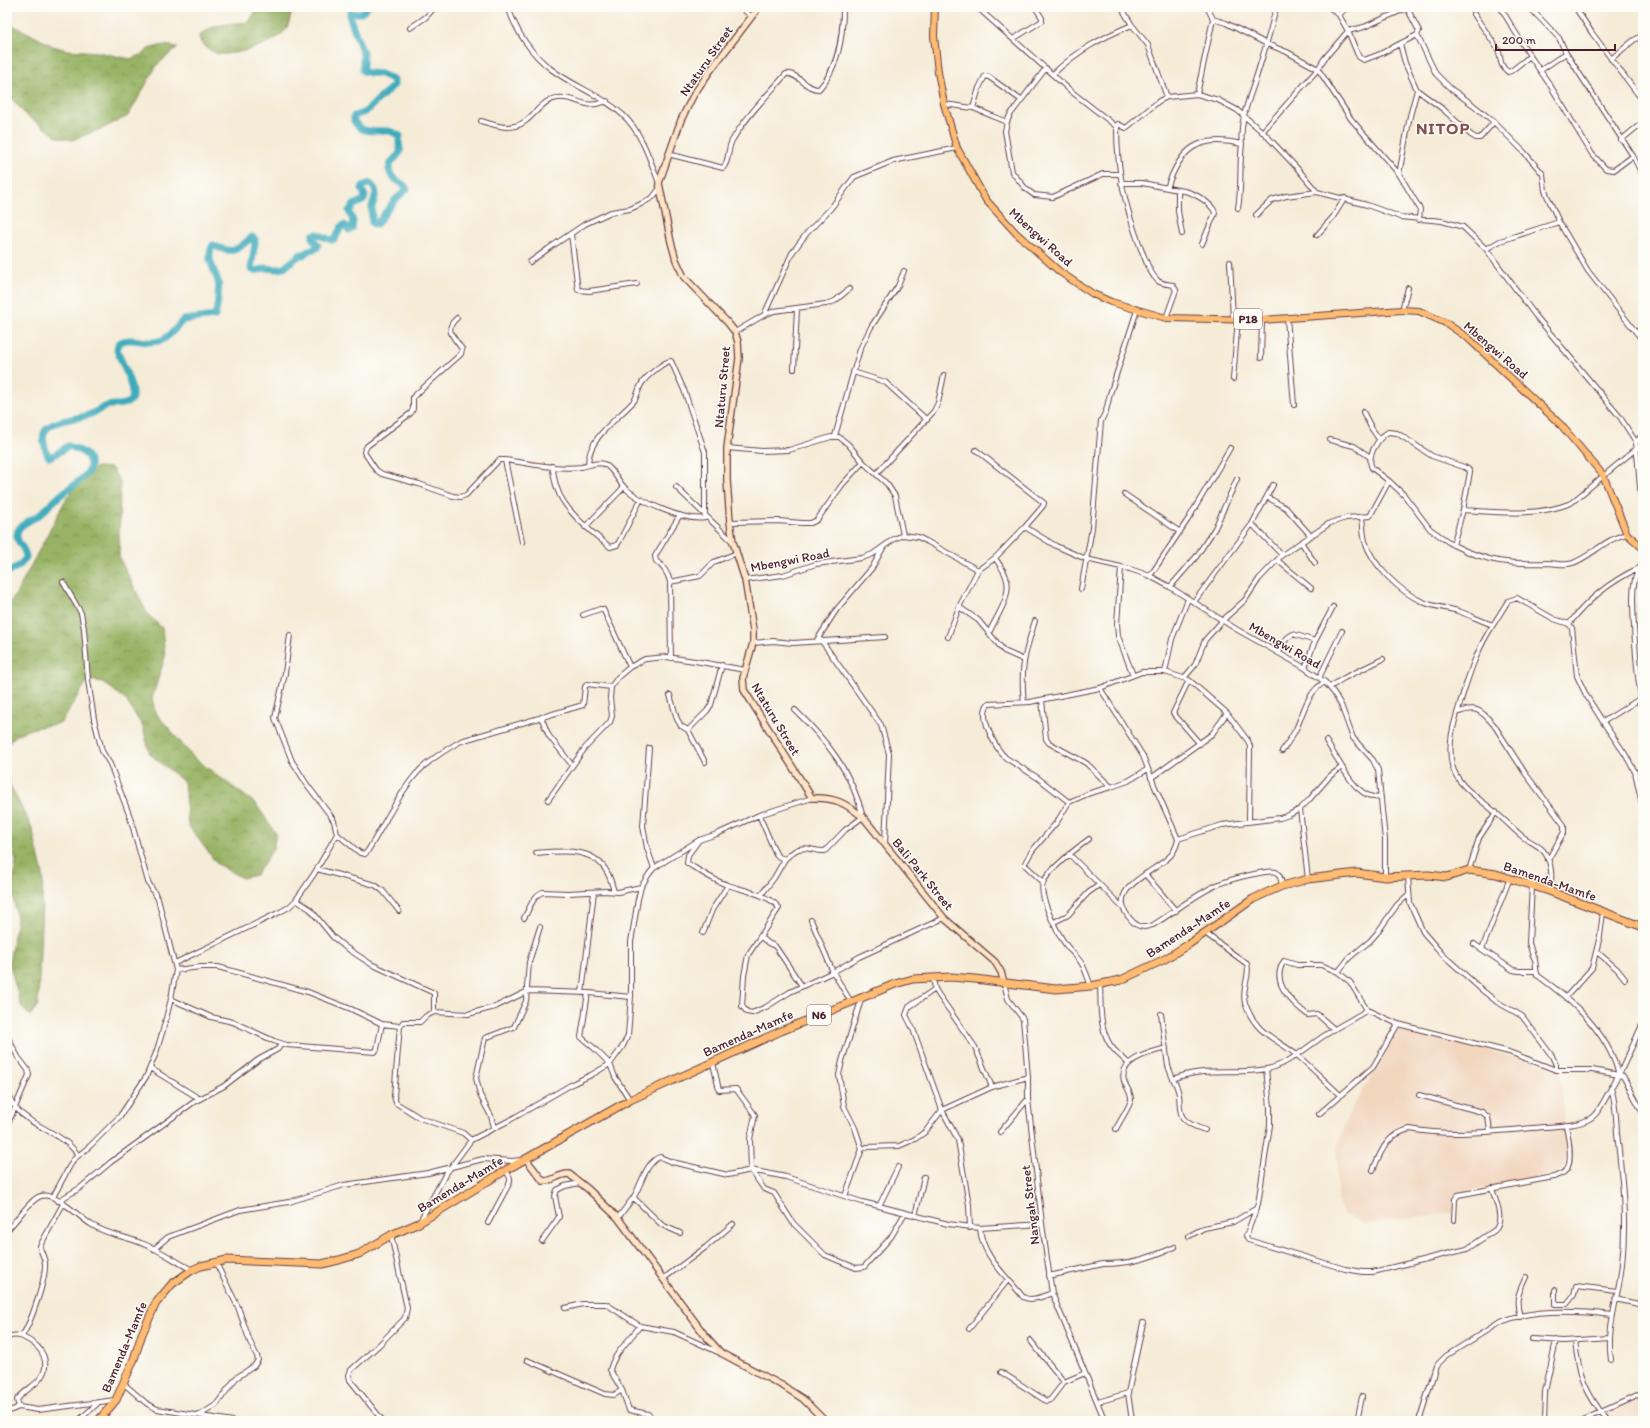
<svg xmlns="http://www.w3.org/2000/svg" width="1650" height="1428" viewBox="0 0 1650 1428" font-family="Itim,sans-serif">
<style>
.built{fill:#f1d5bd}
.forest{fill:url(#forest-crowns);stroke:#716948}
.lines{fill:none;stroke-linecap:round;stroke-linejoin:round}
.river{stroke:#3eabbc;stroke-width:7}
.street-casing{stroke:#643e45;stroke-width:6}
.secondary-casing{stroke:#643e45;stroke-width:8}
.primary-casing{stroke:#643e45;stroke-width:8}
.highway-casing{stroke:#643e45;stroke-width:9}
.street{stroke:#fff;stroke-width:4}
.secondary{stroke:#ffe4c6;stroke-width:5.5}
.primary{stroke:#ffbb71;stroke-width:6}
.highway{stroke:#ffbb71;stroke-width:7}
.labels{text-anchor:middle;dominant-baseline:central;stroke-width:3;stroke-linejoin:round;paint-order:stroke}
.shield{fill:#fdfcf7;stroke:#806168;stroke-width:1}
.shield-label{font-size:12px;font-weight:bold;fill:#4a1f2b}
.street-label{font-size:13px;fill:#4a1f2b;stroke:#fdfcf7}
.district-label{font-size:17px;font-weight:bold;letter-spacing:1px;fill:#874f4f;stroke:#fdfcf7}
</style>
<defs>
<pattern id="forest-crowns" width="20" height="18" patternUnits="userSpaceOnUse"><rect width="20" height="18" fill="#98b365"/><path d="M2 6a3 3 0 1 1 6 0M12 15a3 3 0 1 1 6 0" fill="none" stroke="#7e9153"/></pattern>
</defs>
<rect width="100%" height="100%" fill="#fdfcf7"/>
<filter id="ink" filterUnits="userSpaceOnUse"><feTurbulence type="fractalNoise" baseFrequency=".025" numOctaves="2"/><feDisplacementMap in="SourceGraphic" scale="8" xChannelSelector="R" yChannelSelector="G"/><feConvolveMatrix kernelMatrix="1 2 1 2 8 2 1 2 1" color-interpolation-filters="sRGB"/></filter>
<filter id="wash" filterUnits="userSpaceOnUse"><feTurbulence type="fractalNoise" baseFrequency=".012" numOctaves="4" result="noise"/><feDisplacementMap in="SourceGraphic" scale="16" xChannelSelector="R" yChannelSelector="G"/><feGaussianBlur stdDeviation="0.9" result="paint"/><feColorMatrix in="noise" values="0 0 0 0 0 0 0 0 0 0 0 0 0 0 0 0 0 1.4 0 .05"/><feComposite in="paint" operator="in"/></filter>
<g filter="url(#wash)">
<rect width="100%" height="100%" fill="#f5ecd8"/>
<!-- built -->
<path class="built" d="M1399 1029 1560 1068 1567 1157 1564 1166 1560 1170 1552 1174 1522 1181 1454 1193 1453 1212 1364 1224 1343 1214 1337 1199V1149L1347 1117Z
M1643 1397V1421H1604L1600 1416Z"/>
<!-- forest -->
<path class="forest" d="M256 7H292C291 13 290 22 287 28 277 44 237 55 219 54 213 53 206 47 201 43L199 36C212 23 232 24 249 22L257 9Z
M7 22 53 46 67 50 98 52 130 59 145 53 148 49 163 45 178 47 157 65 128 116 101 129 72 140 58 137 26 115 7 93Z
M97 467 111 468 120 481 119 557 147 613 162 628 165 657 152 698 155 712 194 758 256 804 276 834 273 849 256 875 242 878 217 864 188 825 184 782 150 754 143 727 126 700 103 682 88 680 61 723C44 727 12 728 7 748V606L16 594 66 499 84 475Z
M7 770 10 785 32 828 43 875 38 1005 30 1016 21 1006 9 963 17 919 12 890 16 861 11 844 7 840Z"/>
<g class="lines">
<!-- river -->
<path class="river" d="M7 572 19 566 26 558C27 548 13 542 18 530 22 523 32 520 38 516 48 508 57 497 68 489 78 482 100 469 85 454 81 450 73 448 68 446L56 454 49 457C46 453 45 448 44 443 38 420 71 420 85 416 93 414 99 409 107 406 113 404 130 407 132 397 134 386 121 361 117 350 117 334 141 342 150 342 153 342 159 341 162 340 171 336 176 328 183 320L215 316C217 310 220 287 218 281 214 268 205 258 213 245 233 255 236 251 252 237L255 239V243L251 269 255 271 265 268 276 269 284 268 301 254 303 255 309 250 317 248 318 245 313 239V235L317 234 331 240 335 239 341 227 344 225 347 227 349 230 352 228 353 221 349 211 354 205 364 200 365 196 362 189 363 186 370 183 375 189 376 193 372 207V223L376 225 394 201 407 189C403 180 391 182 389 169 391 158 398 158 400 152 401 147 397 145 400 136 396 134 392 131 388 131 373 129 364 136 354 121V116L365 112 394 85V80L381 74 370 73 363 71V54L350 18V13H361L367 7"/>
</g>
</g>
<g filter="url(#ink)">
<g class="lines">
<defs>
<path id="street" d="M508 7C516 31 531 54 551 69 574 87 602 95 623 115 642 133 650 160 659 183
M740 7 751 16
M977 7 1072 92 1117 127 1118 124 1126 128 1159 101 1167 97 1197 94 1218 100 1237 110 1265 134 1297 168 1317 192 1367 205 1400 217 1442 221 1463 227 1486 249 1535 315 1620 417 1636 442 1643 521
M1121 7 1132 25 1148 45 1167 97
M1207 7 1213 19
M1329 7 1339 15
M1347 7 1339 15 1348 31 1324 59 1318 69 1351 119 1399 174 1420 209 1419 220
M1406 7 1407 8 1364 27 1348 31 1357 53 1359 57 1364 60 1380 54 1417 35 1419 31 1407 8
M1500 7 1530 56 1550 85 1592 154 1606 169 1614 170 1633 156
M1529 7 1559 38 1566 53 1633 156 1643 176
M1575 7 1592 33 1643 101
M981 10 987 7
M1474 14C1479 23 1496 44 1499 52 1501 61 1500 66 1508 72L1511 71 1530 56
M410 28 426 17 435 7
M1417 35 1436 74 1451 89 1472 104 1494 122 1524 152 1543 174 1545 191 1559 222 1588 271 1643 341
M1013 39 1042 21V18L1035 7
M1400 44 1405 63 1417 90 1444 110 1471 135 1476 138H1480L1494 122
M1611 59 1634 40 1643 35
M1046 68 1010 115 1007 122 1005 131 1012 172 1026 189 1034 195 1053 197 1103 174H1120
M1541 70 1566 53
M1053 74C1077 51 1101 38 1132 25
M1197 94 1213 19 1226 23 1267 44 1287 52 1318 69 1262 132
M944 104 973 108 1007 122
M973 108 979 88 985 76 989 77 1021 100
M481 121C492 124 503 129 515 126 532 123 540 99 558 98 578 96 582 111 607 101
M1117 127C1117 173 1125 206 1141 249 1146 260 1149 273 1158 281 1162 284 1168 284 1173 285L1176 290 1166 318
M1621 140 1643 122
M668 154 723 168C730 161 727 147 733 139 747 115 768 95 786 74 798 72 806 90 819 89 839 67 843 36 843 7
M1399 174 1410 116 1417 90
M1121 183H1142L1178 190V211L1182 234
M1167 188C1181 147 1199 134 1242 144 1239 122 1249 99 1256 78 1263 55 1271 31 1276 7
M1178 190C1191 191 1206 199 1214 210L1215 213 1202 244
M1238 208C1242 187 1239 166 1242 144
M1256 215 1272 200 1286 196 1317 192
M571 234 578 290 589 291 637 284
M1317 235 1333 217 1345 198
M1486 249 1500 241 1559 222
M530 262 548 249 585 224 611 212 630 209 641 204 653 197 660 188
M1230 262 1233 318
M1402 310 1408 288
M764 315 792 253 807 233 831 208 854 177 893 161 957 148
M457 318C443 330 454 337 462 349L461 354 413 397V409L411 413 367 446 364 452 376 470 382 474 419 484 453 496 460 497 466 495 499 460H505C529 463 556 470 581 467 588 466 597 461 604 464 613 468 618 481 624 487 638 501 685 522 705 518V452L684 390 671 361C664 361 646 377 642 383 638 389 638 395 634 401 617 420 588 437 588 465
M1287 318 1294 405
M735 332 764 315 774 311 826 304 835 301 849 289
M1261 358 1262 320
M794 369 797 309
M853 372 885 382 927 420
M1233 379 1238 319
M1363 412 1372 429 1379 439
M1388 432 1397 433 1432 456 1464 467 1468 469 1470 472 1463 510 1453 545 1430 529 1404 495 1389 481 1372 468C1366 457 1378 438 1388 432Z
M835 436 860 349 871 327 898 286 904 271
M1330 440 1354 446 1370 457
M1636 442 1643 434
M727 448 762 451 789 450 831 437H839L848 444 863 462 887 484 895 496 903 535
M976 450 1044 503 1043 506 1025 527
M505 460 522 542
M552 466C554 473 554 481 557 488 563 510 593 533 610 547L617 545 619 542 641 499
M876 474 934 411 938 403 944 375
M676 487 732 541
M1124 494 1180 532
M1267 497 1286 508 1311 536
M1463 510C1499 512 1537 517 1571 503L1637 448
M1362 517C1363 525 1363 533 1365 541 1372 565 1400 592 1423 602 1434 607 1447 608 1458 611 1470 615 1481 621 1493 625L1508 601 1517 598 1554 619 1569 624
M730 522 778 521 802 523H811L817 520 842 485 863 462
M1252 524 1282 555
M585 527 624 487
M1301 542 1315 563
M1453 545C1490 563 1508 564 1548 563 1556 563 1565 566 1573 563 1592 556 1606 538 1627 534
M1277 560 1311 588
M1643 562C1638 569 1635 576 1634 585 1631 599 1637 690 1643 702
M1121 567 1117 624 1118 636 1133 675
M1150 576 1189 518 1230 448
M745 580 783 575 816 564 862 558 873 554 894 539 903 535 918 537 928 542 978 570 995 558 1025 527 1056 546 1086 559 1130 569 1150 576 1170 587 1236 629 1305 668 1325 682 1334 693 1341 705 1353 738 1373 760 1378 770 1385 840V877
M670 582 700 576 714 562 737 553
M1170 587 1196 557 1215 528 1237 479
M1081 589 1092 528 1101 421 1106 411 1110 394 1137 310
M1194 602 1252 524 1273 485
M959 607 978 620 1004 651 1024 660
M583 615 600 609H603L630 667
M1493 625C1478 648 1470 671 1462 697 1455 720 1447 741 1452 765 1458 788 1480 798 1496 813 1506 821 1514 830 1523 837 1530 842 1541 846 1545 853 1552 864 1553 879 1549 891
M989 633C996 617 1013 595 1006 577 1004 570 999 564 995 558
M290 635 285 673 275 718 292 761 308 786 330 815 334 821 337 834 314 874 296 900 310 909 333 937 345 947 371 964 434 993V1012
M948 637 959 607 978 570
M817 640 837 609 872 568 883 548
M821 640 881 725 889 754 885 844
M753 643 773 641 793 643 885 637
M1279 652 1287 638 1293 634 1315 641
M671 658 670 582C668 573 663 566 656 561L655 556 680 515
M1305 668 1315 641 1333 607
M1165 672 1172 639 1188 599
M1184 678 1195 665 1205 640 1223 620 1245 600 1259 579 1282 555 1330 523 1346 518 1370 516 1389 481
M1319 678 1342 631
M1189 680 1227 713 1248 741 1250 746 1249 821
M1330 687 1344 678 1383 659
M1100 688 1143 756 1155 787 1178 839C1177 845 1175 850 1171 855 1154 874 1100 889 1133 922 1140 928 1145 928 1153 925 1173 913 1197 893 1219 884 1228 880 1268 869 1276 872 1281 875 1281 881 1282 886
M670 695 677 719 681 726 688 730 705 762
M1641 698 1603 722 1625 754 1635 772 1643 808
M1042 700 1046 739 1049 743 1086 763 1111 787
M1024 702C1020 668 1025 653 1035 621
M1457 713C1476 705 1481 710 1494 725L1525 773 1564 825V832L1548 860
M541 717 549 736 572 765
M1603 722 1586 695 1577 676 1572 628 1569 624C1588 599 1611 581 1639 568
M688 730 707 711 711 705 722 665
M1326 741 1342 767
M649 748 643 826 647 848 654 868
M1282 751C1287 744 1292 737 1296 729 1304 712 1307 692 1325 682
M1151 778 1212 734 1227 713
M548 800 585 748 610 722 612 716 610 698 611 687 618 677 630 667 645 659 667 657 695 661 745 670
M1069 802 1038 778 1006 758C996 749 978 717 988 704L1030 702 1100 688 1142 672H1165L1189 680 1173 713 1200 744
M1300 809 1308 879
M759 815 776 854 779 857 785 859C789 856 794 850 799 849 807 846 816 852 825 851L845 830 863 817C852 772 827 741 795 710
M337 834 360 853 365 854 367 852C382 828 395 801 412 779 424 763 443 751 461 741L583 705 585 687 587 684 611 687
M1089 839C1077 848 1048 870 1043 883 1038 896 1058 934 1066 945 1071 952 1078 957 1082 964 1086 971 1088 979 1091 986
M1178 839 1222 825 1280 818 1289 815 1300 809 1309 800 1330 776 1342 767C1351 782 1362 798 1381 798
M699 840 688 855 687 863C700 871 714 881 728 885 742 890 771 895 779 908L748 955 744 976 742 1006 747 1012 752 1013 766 1007 790 992 833 972 859 957 944 918
M536 853C561 851 595 846 608 874 611 879 612 886 614 891
M1069 854 1124 909
M317 869 375 885 383 891 399 911
M1469 870 1479 838 1496 812
M1145 874 1176 911
M1408 877 1410 903 1423 932 1442 954 1482 990 1497 1002 1522 1016 1552 1056 1556 1065V1070
M1043 882 1025 865V863L1032 851 1057 822 1069 802 1090 793 1111 787 1128 781 1148 769
M1532 885 1529 943 1532 953 1535 960 1537 975C1572 1000 1608 1032 1619 1075
M761 895 774 878 785 859
M524 918C529 910 533 895 543 892L568 893 606 891 618 892 641 887
M811 920 833 972 851 1002
M1054 922 1068 915 1088 893 1099 885
M703 933 712 910 728 885
M1205 933 1247 964C1251 976 1241 988 1245 1003 1256 1035 1275 1037 1298 1056 1312 1068 1326 1082 1340 1095
M760 936 768 943 775 946 802 986
M1474 944 1513 970 1519 971H1536L1537 973
M1482 949 1510 878
M1597 952 1617 969 1625 979
M175 963 280 912 289 907 296 900
M176 970 201 967H218L308 992 351 1009 382 1024 400 1026
M1338 972 1349 958 1370 941 1377 933 1397 905 1409 894
M933 978 935 989 938 994 975 1047 992 1087
M1004 983 1008 999 1023 1019 1028 1077V1099L1042 1224 1052 1293 1105 1421
M1100 985C1101 1003 1099 1024 1108 1041 1112 1050 1122 1057 1129 1064
M935 989 909 1007 906 1015 913 1029 942 1110 958 1140 969 1205 970 1228
M582 993 594 892
M1566 997 1592 968 1600 936 1603 912
M171 999 211 1017 233 1022 274 1041 287 1045 375 1052 377 1049 382 1024
M1161 1014 1168 1066 1173 1079
M1643 1023 1619 1075 1623 1076 1643 1113
M1334 1029 1317 1014 1308 1015C1292 1003 1270 982 1284 961L1297 965H1321L1338 972 1350 982 1367 1010
M7 1036 18 1057 28 1070 29 1075 7 1126
M713 1063 719 1090 736 1089 755 1115 750 1139 751 1170 764 1189 774 1193 793 1223 825 1255 856 1268 864 1267 891 1237 905 1213
M150 1068 200 1099
M1266 1069 1270 1107V1125L1258 1204 1246 1236 1248 1240 1345 1269 1363 1272H1373L1467 1249 1495 1230C1505 1219 1495 1201 1492 1188
M1611 1088C1616 1102 1616 1118 1617 1133 1622 1177 1627 1220 1622 1264 1619 1296 1606 1327 1611 1360
M7 1090C9 1095 11 1102 15 1107 32 1128 63 1132 78 1155
M1419 1095 1482 1112 1488 1117 1490 1131
M630 1100 615 1077 610 1064 623 1046 628 1035 631 997V942L638 899 641 887 649 874 654 868 699 840 717 834 759 815 812 798
M1319 1114 1373 1067 1398 1024
M494 1127 491 1116 480 1095 476 1078 485 1038 514 1027 526 1001 529 962 540 927
M1116 1129C1119 1122 1131 1105 1131 1099 1131 1092 1126 1087 1124 1081 1118 1059 1152 1052 1166 1048
M1205 1130C1165 1118 1189 1104 1173 1079 1205 1066 1235 1075 1267 1069 1289 1065 1311 1043 1330 1032 1342 1024 1355 1018 1367 1010L1398 1024 1509 1052 1556 1070H1592L1619 1075
M1000 1132 1028 1099
M471 1140 463 1133 420 1118 396 1103 394 1096 400 1026 403 1022H420L426 1016 434 1012 468 1014 495 1007 528 991 589 993 631 997
M862 1149 867 1147 899 1146 915 1139 925 1132 942 1110 992 1087 1028 1077
M1373 1170C1381 1151 1387 1134 1410 1129 1454 1137 1499 1131 1544 1127 1559 1126 1578 1126 1591 1118 1601 1112 1611 1085 1619 1075
M845 1196 862 1149 855 1128 844 1106 839 1075 842 1061 862 997
M53 1197 73 1160 90 1146 120 1116 146 1077 156 1053 163 1030 171 999 176 970 158 899 148 882 130 817 110 764 102 751 94 719 88 680 84 629 81 613 63 582
M634 1198 662 1225 680 1233
M58 1201 80 1188 111 1162 194 1102 224 1086 258 1060 278 1049 281 1044
M879 1206 898 1167
M915 1216 924 1177
M618 1218C623 1211 628 1205 633 1198 641 1187 645 1162 660 1157L672 1162 728 1175 751 1170 786 1177 862 1202 879 1206 948 1224 980 1228 1042 1224
M1454 1220 1455 1199 1458 1195 1554 1177C1557 1175 1563 1174 1565 1171 1574 1164 1568 1135 1566 1125
M420 1221 445 1175 471 1140 510 1120 574 1083 591 1075 610 1064 594 1048 581 1037 588 993
M488 1223 510 1182V1178L506 1170
M980 1228C982 1257 1007 1276 1023 1297 1032 1302 1043 1296 1052 1293
M7 1230C16 1222 30 1199 41 1196 56 1192 80 1218 92 1225 108 1235 124 1236 141 1243 159 1249 175 1261 192 1270
M1189 1236 1204 1228 1233 1222 1257 1208
M542 1241 559 1217 555 1196 557 1190 565 1186 580 1183
M154 1249 168 1237 240 1210 289 1202 344 1185 428 1173 483 1159 512 1161 520 1160
M1049 1276 1103 1264C1131 1264 1149 1258 1175 1247
M663 1279 706 1247 733 1224
M1555 1290V1304H1567L1574 1295 1576 1286 1617 1291
M1615 1299 1643 1305
M565 1308 583 1304H606L640 1326 674 1332 720 1353
M1520 1317C1515 1299 1518 1294 1526 1277
M640 1326C630 1339 613 1355 610 1370L622 1390 629 1410 648 1414 651 1417V1421
M969 1329 1008 1280
M22 1336C31 1323 46 1279 45 1264 45 1257 40 1252 40 1246L63 1204
M7 1337C18 1333 24 1337 33 1343 46 1352 50 1369 38 1381 31 1388 23 1392 17 1400L19 1407 38 1410 115 1400
M1532 1339 1563 1341 1610 1338
M1030 1340 1064 1382
M1575 1340C1578 1375 1586 1394 1608 1421
M527 1360 605 1394 614 1395 622 1390
M1001 1372 1046 1401 1050 1400 1064 1382 1085 1373
M123 1383 146 1403 157 1409 233 1421
M1098 1402 1128 1393
M7 1412 19 1407
M200 1415 216 1405 236 1378 254 1366 258 1360 257 1356 250 1342 238 1307 216 1263
M78 1421 97 1404
M383 1421 350 1380 349 1375 351 1370 379 1345 405 1318 407 1308 391 1235
M1132 1421 1128 1393 1143 1323
M1208 1421 1209 1419 1222 1421
M1357 1421 1362 1397
M1419 1421 1436 1366 1446 1356 1497 1324C1528 1308 1579 1311 1612 1315
M1544 1421 1545 1392 1556 1340
M1581 1421 1643 1393"/>
<path id="secondary" d="M759 7 710 71 694 94 681 120 659 183 671 242 676 260 684 277 728 323 735 332 738 342 739 358 727 448V480L730 522 733 542 745 580 753 630V643L743 678 744 690 812 798C835 797 845 803 863 817L944 918 995 962 1001 972 1004 983
M526 1159 543 1181C552 1182 560 1173 569 1174L588 1189 618 1218 704 1334 721 1353 783 1386 803 1399 825 1421"/>
<path id="primary" d="M935 7 934 36 938 72 944 104 957 148 986 200 1016 233 1060 272 1093 294 1111 302 1166 318 1262 320 1402 310 1419 311 1446 323 1468 338 1561 425 1603 475 1627 534 1643 548"/>
<path id="highway" d="M98 1421 116 1400 134 1359 142 1334 156 1303 172 1284 192 1270 201 1266 227 1260 322 1264 339 1260 359 1254 391 1235 419 1223 506 1170 630 1100 781 1031 895 984 913 979 951 977 975 979 1056 989 1091 986 1121 980 1165 959 1189 944 1253 899 1266 893 1282 886 1308 879 1357 873 1385 877 1428 875 1447 877 1469 870 1496 874 1549 891 1643 927"/>
</defs>
<!-- street casing -->
<use href="#street" class="street-casing"/>
<!-- secondary casing -->
<use href="#secondary" class="secondary-casing"/>
<!-- primary casing -->
<use href="#primary" class="primary-casing"/>
<!-- highway casing -->
<use href="#highway" class="highway-casing"/>
<!-- street -->
<use href="#street" class="street"/>
<!-- secondary -->
<use href="#secondary" class="secondary"/>
<!-- primary -->
<use href="#primary" class="primary"/>
<!-- highway -->
<use href="#highway" class="highway"/>
</g>
</g>
<g class="labels">
<!-- shield labels -->
<g class="shield">
<rect x="1234" y="309" width="28" height="20" rx="3"/>
<rect x="807" y="1005" width="24" height="20" rx="3"/>
</g>
<g class="shield-label">
<text x="1248" y="319">P18</text>
<text x="819" y="1015">N6</text>
</g>
<!-- street labels -->
<g class="street-label">
<text transform="translate(706 61) rotate(-55)">Ntaturu Street</text>
<text transform="translate(1041 237) rotate(42)">Mbengwi Road</text>
<text transform="translate(1496 350) rotate(41)">Mbengwi Road</text>
<text transform="translate(722 387) rotate(-85)">Ntaturu Street</text>
<text transform="translate(790 560) rotate(-11)">Mbengwi Road</text>
<text transform="translate(1285 645) rotate(30)">Mbengwi Road</text>
<text transform="translate(776 719) rotate(59)">Ntaturu Street</text>
<text transform="translate(923 874) rotate(51)">Bali Park Street</text>
<text transform="translate(1550 881) rotate(19)">Bamenda-Mamfe</text>
<text transform="translate(1188 928) rotate(-33)">Bamenda-Mamfe</text>
<text transform="translate(748 1033) rotate(-24)">Bamenda-Mamfe</text>
<text transform="translate(460 1184) rotate(-31)">Bamenda-Mamfe</text>
<text transform="translate(1030 1205) rotate(-97)">Nangah Street</text>
<text transform="translate(124 1347) rotate(-67)">Bamenda-Mamfe</text>
</g>
<!-- district labels -->
<g class="district-label">
<text x="1443" y="128">NITOP</text>
</g>
</g>
<!-- margin -->
<rect width="1650" height="1428" fill="none" stroke="#fdfcf7" stroke-width="24"/>
<!-- scale -->
<path d="M1496 44v6h119v-6" fill="none" stroke="#4a1f2b" stroke-width="2"/>
<text x="1502" y="44" font-size="12" fill="#4a1f2b" stroke="#fdfcf7" stroke-width="3" paint-order="stroke">200 m</text>
</svg>
